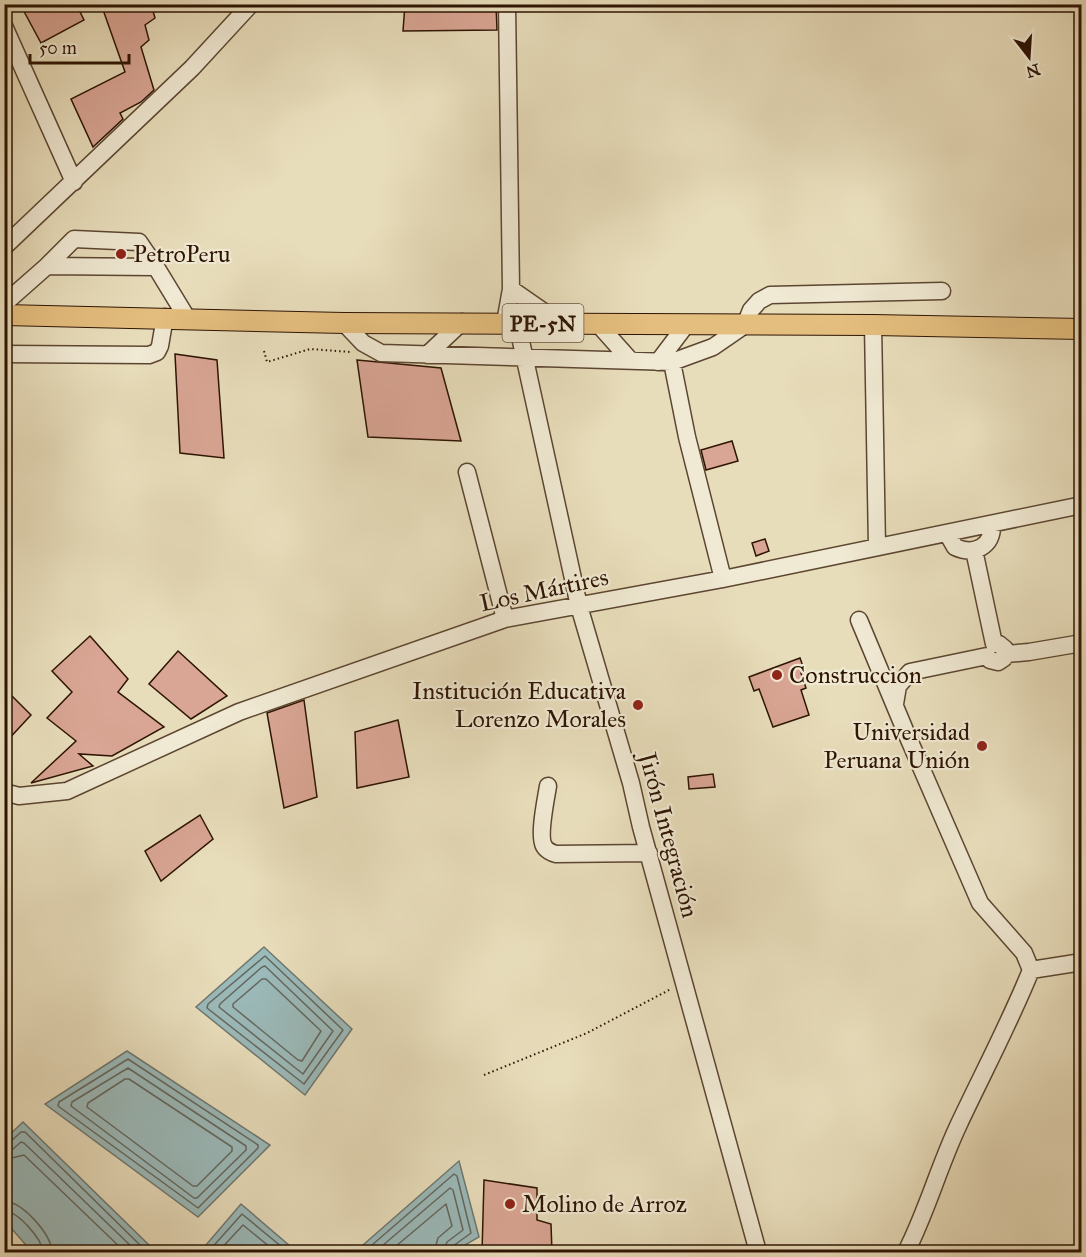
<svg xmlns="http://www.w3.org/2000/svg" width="1086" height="1257" viewBox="0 0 1086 1257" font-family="'IM FELL Great Primer',serif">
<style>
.water{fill:#9bbaba;stroke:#6f7871;stroke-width:1.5}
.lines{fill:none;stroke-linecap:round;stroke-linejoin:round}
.shore{stroke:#64675e;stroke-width:1.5}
.building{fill:#d9a594;stroke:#2d1403;stroke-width:1.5}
.minor-casing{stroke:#5c4631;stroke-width:19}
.major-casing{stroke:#2d1403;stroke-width:22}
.path{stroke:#2d1403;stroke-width:2;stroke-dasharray:1.5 3;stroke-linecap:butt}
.minor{stroke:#f0e9d3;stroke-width:16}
.major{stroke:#e4be7e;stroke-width:20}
.poi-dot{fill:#8f2418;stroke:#f0e9d3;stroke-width:2}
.labels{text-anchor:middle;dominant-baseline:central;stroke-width:4.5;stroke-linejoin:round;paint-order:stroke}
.shield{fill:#f0e9d3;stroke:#685441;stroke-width:1.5}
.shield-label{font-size:22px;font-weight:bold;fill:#2d1403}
.poi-label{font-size:24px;fill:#2d1403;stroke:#f0e9d3;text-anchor:start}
.street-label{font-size:24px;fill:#2d1403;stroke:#f0e9d3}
</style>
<rect width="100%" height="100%" fill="#e8ddbb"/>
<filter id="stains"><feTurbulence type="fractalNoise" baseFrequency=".00333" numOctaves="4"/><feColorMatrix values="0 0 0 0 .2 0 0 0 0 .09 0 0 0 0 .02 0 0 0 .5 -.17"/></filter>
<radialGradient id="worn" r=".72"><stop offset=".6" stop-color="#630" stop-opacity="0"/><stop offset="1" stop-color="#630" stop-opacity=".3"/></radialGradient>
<!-- water -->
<path class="water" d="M264 947 352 1029 305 1095 196 1007Z
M127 1051 270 1145 198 1217 45 1104Z
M23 1122 151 1247 145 1252H32L5 1221V1139Z
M459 1161 479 1237 453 1252H355Z
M241 1204 297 1252H200Z"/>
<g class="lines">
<!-- shore -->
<path class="shore" d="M265 956 343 1030 304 1084 207 1008 208 1004Z
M265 966 333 1031 303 1074 219 1007 220 1004 262 967Z
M262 979H266L321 1031 302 1061 298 1060 233 1007V1004Z
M128 1059 258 1145V1148L198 1208 58 1106 59 1102Z
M128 1068 246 1146V1150L197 1198H194L71 1106 72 1102Z
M125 1079H129L232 1147V1151L197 1186H193L87 1107 88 1103Z
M4 1143 10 1142 21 1132H25L141 1246 142 1252
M4 1151 13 1149 21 1142 24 1143 133 1248 134 1252
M4 1160 24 1155 125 1252
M4 1201C23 1202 51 1234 52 1252
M4 1211C18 1211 42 1239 43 1252
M208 1252 242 1214 288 1252
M218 1252 243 1225 276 1252
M364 1252 454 1174 457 1176 471 1233 453 1246 451 1252
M375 1252 450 1188 453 1190 463 1230 447 1242 443 1252
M389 1252 446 1204 452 1226 438 1238 434 1252"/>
</g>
<!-- building -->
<path class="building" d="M20 4H76L84 20 41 43Z
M101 4H151L155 18 145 25 149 40 141 47 154 90 141 102 120 113 123 119 93 147 71 99 125 72Z
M405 4H496L497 30 403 31Z
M175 354 217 360 224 458 180 453Z
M357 360 441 368 461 441 368 437Z
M732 441 738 461 706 470 701 450Z
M765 539 769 551 756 556 752 543Z
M90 636 128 679 118 692 164 727 112 756 79 754 93 766 31 783 76 741 47 718 72 692 52 671Z
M178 651 227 696 191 719 149 684Z
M800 658 805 672 801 673 806 688 801 690 809 715 773 727 759 689 754 691 749 677Z
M4 688 31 715 4 744Z
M304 700 317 797 284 808 267 713Z
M398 720 409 777 357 788 355 732Z
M713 774 715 787 689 789 688 777Z
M200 815 213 839 161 881 145 851Z
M484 1180 537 1188V1220L551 1224 552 1252H482Z"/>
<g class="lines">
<defs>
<path id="minor" d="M507 4 511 289 560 323
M4 26 74 182
M4 247 192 68 251 4
M47 266 74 239 139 242 156 267
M4 304 47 266 156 267 187 318
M344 323 363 343 381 353 672 362 713 347 745 325 751 310 759 301 770 295 942 291
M505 323 511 289
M517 323 579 606 631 783 641 827 758 1252
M598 324 631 361
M873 325 877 547
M4 354 149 355 157 352 160 346 165 317
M427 355 462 322
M658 362 686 325
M672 362 687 437 723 579
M467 472 505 619
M947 533 955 547C975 556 993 546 992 524
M974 550 994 644
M859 620 907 735 980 903 1024 953 1031 970C1010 1022 983 1073 959 1124 939 1166 927 1211 906 1252
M1006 654 1029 652 1082 643
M895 704 898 686 910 672 987 656 990 660 998 662 1004 658 1005 649 999 644H994
M548 786C546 799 538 836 544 846 546 850 552 853 556 854L649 853
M4 792 19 796 67 791 239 712 505 619 723 579 1082 505
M1031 970 1082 962"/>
<path id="major" d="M4 315 344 323 873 325 1082 329"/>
</defs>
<!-- minor casing -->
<use href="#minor" class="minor-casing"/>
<!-- major casing -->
<use href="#major" class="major-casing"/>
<!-- path -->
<path class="path" d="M264 351 267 362 310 349 351 352
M484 1075 587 1033 671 989"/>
<!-- minor -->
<use href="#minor" class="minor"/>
<!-- major -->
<use href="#major" class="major"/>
</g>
<!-- markers -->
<g class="poi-dot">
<circle cx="121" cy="254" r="6"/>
<circle cx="777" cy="675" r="6"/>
<circle cx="638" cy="705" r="6"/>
<circle cx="982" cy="746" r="6"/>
<circle cx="510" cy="1204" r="6"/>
</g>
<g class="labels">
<!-- shield labels -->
<rect class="shield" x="502.5" y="304" width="81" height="38" rx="4.5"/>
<g class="shield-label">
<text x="543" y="323">PE-5N</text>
</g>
<!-- poi labels -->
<g class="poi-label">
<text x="133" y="254">PetroPeru</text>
<text x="789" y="675">Construccion</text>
<text x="626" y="691" text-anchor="end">Institución Educativa<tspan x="626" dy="28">Lorenzo Morales</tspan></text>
<text x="970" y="732" text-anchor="end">Universidad<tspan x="970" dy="28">Peruana Unión</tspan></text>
<text x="522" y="1204">Molino de Arroz</text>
</g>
<!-- street labels -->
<g class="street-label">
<text transform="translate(544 590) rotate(-12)">Los Mártires</text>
<text transform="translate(669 835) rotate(75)">Jirón Integración</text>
</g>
</g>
<!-- margin -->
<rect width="1086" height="1257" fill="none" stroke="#e8ddbb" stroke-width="24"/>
<rect x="6" y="6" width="1074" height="1245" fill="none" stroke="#2d1403" stroke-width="3"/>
<rect x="12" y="12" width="1062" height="1233" fill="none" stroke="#2d1403" stroke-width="1.5"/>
<!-- north arrow -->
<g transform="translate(1029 57) rotate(163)" stroke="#f0e9d3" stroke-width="4.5" paint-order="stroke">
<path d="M0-4.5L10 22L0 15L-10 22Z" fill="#2d1403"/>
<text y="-9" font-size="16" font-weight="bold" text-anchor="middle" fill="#2d1403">N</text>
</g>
<!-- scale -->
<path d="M30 54v9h99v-9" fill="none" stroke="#2d1403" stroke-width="3"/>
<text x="39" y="54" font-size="18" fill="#2d1403" stroke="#f0e9d3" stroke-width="4.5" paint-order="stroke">50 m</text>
<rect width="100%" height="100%" filter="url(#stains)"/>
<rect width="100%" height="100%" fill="url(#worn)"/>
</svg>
